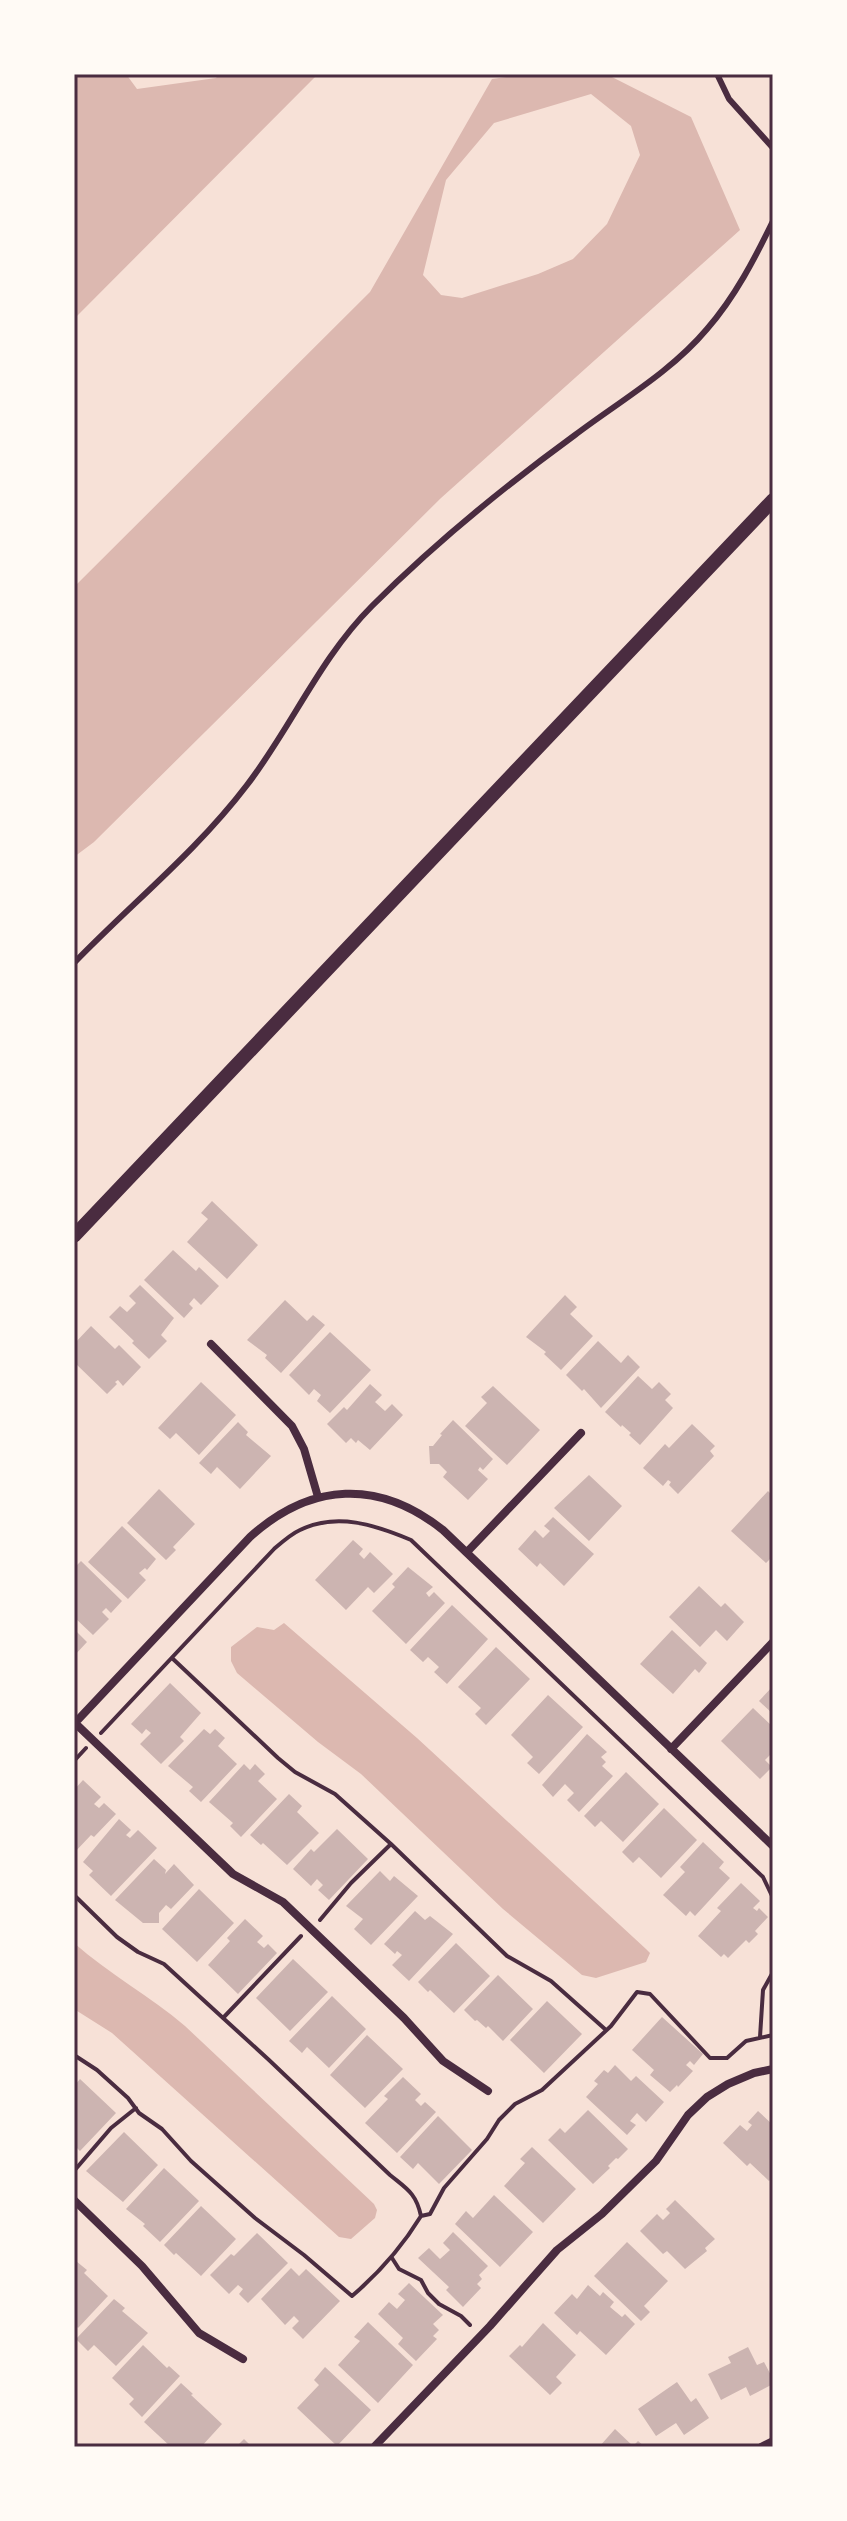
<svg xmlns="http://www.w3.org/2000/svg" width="847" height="2521" viewBox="0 0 847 2521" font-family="'Asap Condensed',sans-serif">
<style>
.water{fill:#dcb8b0;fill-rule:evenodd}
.building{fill:#ccb4b1}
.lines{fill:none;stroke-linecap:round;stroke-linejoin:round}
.path{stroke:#4a2c40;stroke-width:4}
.service{stroke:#4a2c40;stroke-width:6}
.minor{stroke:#4a2c40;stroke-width:8}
.tertiary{stroke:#4a2c40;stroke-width:14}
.neatline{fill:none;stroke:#4a2c40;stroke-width:3}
</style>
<rect width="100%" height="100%" fill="#f7e1d7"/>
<!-- water -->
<path class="water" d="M74 74H126L137 89 216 78 219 74H318L74 319Z
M528 74H606L691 117 740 230 441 498 94 842 74 857V587L370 292 492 79ZM591 94 631 126 640 155 607 224 573 259 538 274 462 298 441 295 423 275 446 180 494 123Z
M284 1623 417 1738 646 1949 650 1953 646 1962 596 1978 582 1975 503 1909 361 1774 318 1742 237 1673 231 1661V1647L257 1627 274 1630Z
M74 1943C109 1974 150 1996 185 2026L374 2204 377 2210 375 2218 351 2239 339 2237 112 2033 74 2009Z"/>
<!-- building -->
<path class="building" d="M212 1201 258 1245 227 1279 187 1242 208 1219 201 1213Z
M173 1250 196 1271 199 1267 219 1286 201 1305 194 1298 189 1304 193 1308 184 1318 144 1280Z
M140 1285 174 1318 161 1335 167 1341 149 1359 132 1343 134 1341 109 1317 120 1306 127 1312 136 1303 129 1296Z
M565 1295 577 1307 570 1314 593 1336 561 1370 544 1354 546 1352 526 1337Z
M285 1300 307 1321 313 1315 325 1325 281 1373 265 1358 267 1355 247 1340Z
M91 1326 115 1349 119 1345 141 1367 123 1386 118 1380 115 1382 117 1384 107 1394 74 1362V1344Z
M330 1332 371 1370 330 1413 317 1401 321 1395 314 1389 309 1395 289 1375Z
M598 1341 621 1363 628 1355 640 1367 601 1408 584 1389 582 1391 566 1375Z
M638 1376 652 1389 659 1382 671 1394 665 1400 673 1408 640 1445 629 1435 631 1433 622 1425 621 1427 605 1412Z
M201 1382 236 1415 199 1455 176 1433 170 1439 158 1428Z
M370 1384 382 1395 375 1402 385 1411 392 1404 403 1415 370 1450 358 1440 356 1443 351 1438 346 1443 327 1424 344 1407 347 1410Z
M493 1386 540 1430 507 1465 465 1426 487 1403 481 1397Z
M453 1420 493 1459 483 1470 480 1467 478 1470 488 1479 468 1500 443 1477 447 1472 439 1464H430L429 1446H433L442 1435 440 1434Z
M238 1422 248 1432 246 1435 271 1456 240 1489 217 1467 211 1474 199 1463Z
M692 1424 715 1446 710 1451 714 1456 678 1494 669 1485 671 1482 668 1480 663 1486 643 1468 665 1444 669 1448Z
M589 1475 622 1506 589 1541 554 1508Z
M159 1489 195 1524 173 1547 176 1550 166 1560 127 1523Z
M768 1491 773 1496V1556L766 1563 731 1531Z
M553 1517 594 1554 564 1586 540 1563 537 1567 518 1549 535 1530 543 1538 550 1531 544 1526Z
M122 1526 156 1559 147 1570 145 1568 139 1573 146 1580 128 1599 88 1562Z
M353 1540 363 1549 359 1554 364 1559 370 1552 393 1574 374 1593 368 1587 346 1610 315 1580Z
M81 1561 122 1601 111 1613 106 1608 102 1612 109 1619 93 1635 74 1617V1568Z
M408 1567 433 1587 426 1593 429 1597 434 1592 445 1603 406 1644 372 1611 395 1587 392 1584Z
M699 1586 721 1607 725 1603 744 1622 727 1641 716 1630 700 1647 669 1617Z
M452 1605 488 1639 447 1684 434 1672 439 1667 428 1657 423 1662 410 1650Z
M74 1629 87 1642 74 1656Z
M672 1630 707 1663 699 1673 695 1669 673 1694 640 1664Z
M496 1647 530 1679 486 1725 475 1714 481 1708 458 1687Z
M170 1683 201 1713 180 1737 184 1741 161 1764 140 1744 151 1733 146 1729 142 1734 131 1724Z
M773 1686V1714L759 1701Z
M548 1695 583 1727 539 1774 527 1763 533 1757 511 1735Z
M753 1708 773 1727V1752L765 1760 772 1767 760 1779 721 1741Z
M204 1729 210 1734 215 1729 225 1738 218 1746 237 1764 201 1802 189 1791 193 1787 168 1766Z
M587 1734 607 1752 601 1757 606 1762 602 1766 613 1776 579 1812 567 1800 574 1793 565 1784 553 1797 542 1785Z
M244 1764 250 1770 255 1764 265 1774 258 1781 277 1799 241 1837 230 1826 233 1823 209 1802Z
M626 1772 659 1804 623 1842 601 1821 595 1827 584 1816Z
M83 1780 101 1797 94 1804 99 1808 104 1803 116 1814 94 1837 91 1835 74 1853V1790Z
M289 1794 302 1806 297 1812 319 1833 287 1865 263 1843 261 1845 250 1835Z
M664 1808 697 1840 661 1878 639 1857 633 1863 622 1852Z
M119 1819 131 1830 126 1835 130 1838 138 1830 157 1848 111 1896 89 1875 93 1871 83 1862Z
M337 1829 368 1859 329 1900 318 1890 323 1885 317 1879 311 1886 293 1869 311 1849 314 1852Z
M703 1842 724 1862 719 1868 730 1878 695 1916 690 1911 686 1916 663 1895 685 1872 680 1867Z
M154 1859 166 1870 165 1874 174 1864 194 1885 171 1909 166 1905 159 1913V1923H143L115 1900Z
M380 1871 390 1881 394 1876 418 1896 371 1945 354 1929 363 1919 346 1906Z
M741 1883 760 1901 753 1908 757 1911 759 1908 768 1917 755 1931 758 1934 749 1943 746 1940 728 1958 724 1954 721 1957 698 1936 721 1911 717 1908Z
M199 1889 234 1923 197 1962 162 1929Z
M415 1911 425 1920 430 1916 453 1934 409 1981 392 1965 402 1955 397 1951 395 1954 384 1944Z
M245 1919 263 1936 257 1942 264 1948 268 1944 277 1953 238 1994 208 1965 230 1941 227 1938Z
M456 1943 490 1976 454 2013 430 1990 428 1992 418 1982Z
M293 1959 328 1992 290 2031 256 1998Z
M498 1975 533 2009 503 2041 488 2026 486 2028 477 2020 475 2021 464 2010Z
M332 1996 366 2029 329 2068 307 2047 302 2053 289 2041Z
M547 2001 582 2034 544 2073 510 2040Z
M662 2017 703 2054 694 2065 690 2061 686 2065 693 2071 678 2087 677 2085 670 2092 650 2075 654 2070 632 2050Z
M367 2035 403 2069 365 2108 330 2075Z
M615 2065 631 2081 636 2076 664 2102 646 2122 637 2113 630 2121 636 2125 627 2135 586 2097 598 2084 594 2081 604 2070 608 2073Z
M403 2077 421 2094 415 2100 421 2106 425 2102 436 2112 397 2153 365 2123 388 2099 384 2096Z
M80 2079 116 2113 80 2151 74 2145V2086Z
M588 2110 628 2149 618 2159 616 2158 608 2166 610 2168 593 2184 548 2140 560 2128 565 2133Z
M758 2111 773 2125V2177L769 2181 750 2163 747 2166 723 2143 740 2125 747 2131 752 2125 748 2122Z
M438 2116 472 2150 439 2184 418 2163 413 2169 400 2157Z
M124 2132 158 2165 123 2202 86 2171Z
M532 2147 576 2189 543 2223 504 2186 525 2163 520 2159Z
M164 2168 199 2201 160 2242 143 2226 145 2224 126 2209Z
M494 2195 533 2232 500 2267 455 2224 466 2211 473 2218Z
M675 2200 715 2239 705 2248 707 2251 685 2269 667 2251 663 2254 640 2231 657 2214 663 2220 670 2213 666 2209Z
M201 2206 236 2239 201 2276 176 2253 174 2255 164 2245Z
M453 2232 488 2266 479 2275 482 2279 477 2284 481 2288 463 2307 446 2290 449 2287 418 2258 429 2248 440 2259 450 2250 443 2243Z
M257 2233 288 2263 248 2303 239 2294 243 2289 238 2285 229 2294 210 2275 231 2254 234 2256Z
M627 2242 668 2281 644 2306 650 2312 641 2321 594 2276Z
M76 2261 87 2270 84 2273 108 2296 78 2328 74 2324V2262Z
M291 2268 299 2276 306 2269 340 2301 303 2339 292 2328 299 2321 294 2316 285 2325 261 2299Z
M409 2283 443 2315 433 2324 439 2330 433 2336 437 2339 416 2361 398 2344 403 2338 378 2314 389 2302 397 2309 405 2300 398 2294Z
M588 2285 600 2296 603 2292 614 2302 610 2307 622 2317 625 2314 635 2324 606 2355 580 2331 577 2335 554 2313 572 2294 577 2299Z
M114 2299 125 2308 122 2311 148 2333 116 2366 94 2345 88 2351 76 2339Z
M368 2322 413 2365 378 2403 338 2365 360 2341 354 2337Z
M543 2323 576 2355 556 2377 562 2383 550 2395 509 2356 520 2345 522 2347Z
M143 2345 167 2368 169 2366 180 2376 142 2417 129 2404 134 2399 112 2378Z
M748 2347 757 2365 764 2362 773 2379V2384L750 2396 746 2387 721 2400 708 2374 731 2363 728 2357Z
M325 2367 371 2410 337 2446 297 2408 319 2385 314 2380Z
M677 2382 691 2402 696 2398 709 2418 684 2435 676 2423 656 2436 638 2409Z
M181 2383 193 2394 191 2395 222 2424 201 2447H171L144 2422Z
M615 2429 633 2446 638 2441 645 2447H599Z
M244 2439 252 2447H236Z"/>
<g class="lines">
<!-- path -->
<path class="path" d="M172 1658 278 1758 295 1772 335 1794 391 1844
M101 1733 274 1549C282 1542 291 1534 300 1530 337 1512 375 1525 411 1540L763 1877 773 1898
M74 1761 86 1748
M74 1895 117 1937 138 1952 164 1964 269 2060 390 2175C407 2189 416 2193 421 2216
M320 1920 351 1883 391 1844 507 1956 551 1981 606 2030
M223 2018 301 1936
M760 2037 763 1990 773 1972
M74 2055 97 2070 128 2098 139 2113 162 2129 191 2161 255 2218 304 2255 352 2296C379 2273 402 2247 421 2216L430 2214 444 2188 487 2139 499 2120 515 2104 542 2090 611 2026 637 1992 650 1994 710 2058H727L746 2041 773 2035
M74 2171 111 2128 136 2108
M392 2258 399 2269 421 2280 428 2293 439 2304 461 2316 470 2325"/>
<!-- service -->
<path class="service" d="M717 74 729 99 773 148
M74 963C132 903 196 852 247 785 291 728 320 658 372 606 433 545 505 486 575 435 620 401 671 372 707 329 735 297 755 258 773 221"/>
<!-- minor -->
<path class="minor" d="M211 1344 292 1426 304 1449 318 1497
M467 1552 581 1433
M75 1723 233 1874 283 1902 404 2018 443 2061 488 2091
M74 1724 250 1537C311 1482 379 1479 443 1530L773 1846
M671 1749 773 1642
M74 2200 142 2266 199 2333 243 2359
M374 2447 490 2326 557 2250 602 2214 656 2161 688 2115 707 2097 728 2084 754 2073 773 2069
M761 2447 773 2441"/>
<!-- tertiary -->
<path class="tertiary" d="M74 1236 773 500"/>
</g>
<!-- border -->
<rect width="847" height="2521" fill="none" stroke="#fffaf5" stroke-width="152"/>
<rect x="76" y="76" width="695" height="2369" class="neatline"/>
</svg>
